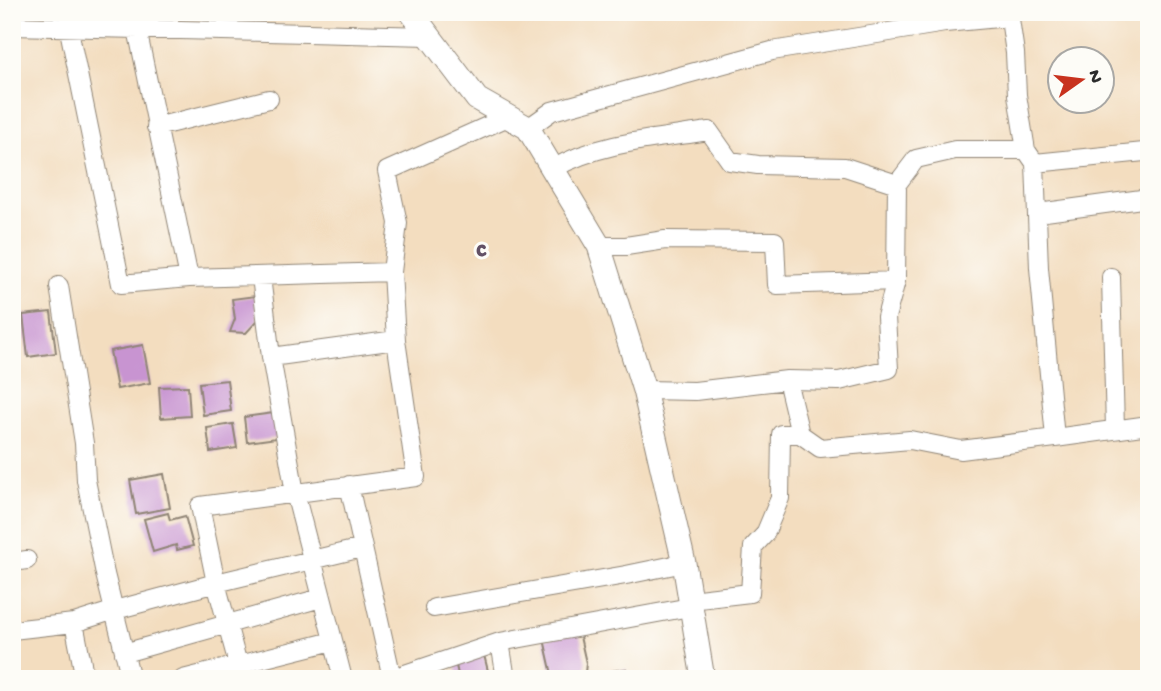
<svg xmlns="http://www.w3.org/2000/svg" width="1161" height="691" viewBox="0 0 1161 691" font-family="'Gochi Hand',sans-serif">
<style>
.building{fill:#c894d1}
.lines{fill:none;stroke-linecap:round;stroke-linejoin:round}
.minor-casing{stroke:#8f8475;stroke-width:20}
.tertiary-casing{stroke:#8f8475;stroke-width:25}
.minor{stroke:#fff;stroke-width:18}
.tertiary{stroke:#fff;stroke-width:23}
.labels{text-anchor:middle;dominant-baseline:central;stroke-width:6;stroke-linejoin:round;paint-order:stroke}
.quarter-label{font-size:26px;font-weight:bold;fill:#625065;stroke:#fdfcf7}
</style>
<rect width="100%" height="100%" fill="#fdfcf7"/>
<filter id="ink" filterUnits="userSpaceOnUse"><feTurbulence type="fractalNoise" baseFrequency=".0143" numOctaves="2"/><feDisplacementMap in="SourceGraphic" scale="14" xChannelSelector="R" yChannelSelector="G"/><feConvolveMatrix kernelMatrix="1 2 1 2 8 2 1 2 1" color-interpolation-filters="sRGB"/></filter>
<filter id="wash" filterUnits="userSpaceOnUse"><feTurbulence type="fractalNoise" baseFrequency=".00686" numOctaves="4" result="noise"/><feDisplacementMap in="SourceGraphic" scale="28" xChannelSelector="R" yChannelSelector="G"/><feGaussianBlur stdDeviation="1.57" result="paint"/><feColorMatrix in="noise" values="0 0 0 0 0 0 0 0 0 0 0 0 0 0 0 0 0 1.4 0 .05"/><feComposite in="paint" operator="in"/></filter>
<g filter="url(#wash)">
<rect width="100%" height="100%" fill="#f3ddbf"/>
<g id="blocks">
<!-- building -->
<path class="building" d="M255 296 258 320 246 333 230 332 235 319 232 299Z
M51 312 56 353 28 357 23 315Z
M143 345 150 383 117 389 110 351Z
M227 380 231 411 203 415 199 383Z
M188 386 190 416 161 418 159 387Z
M274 413 277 438 247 442 244 417Z
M233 424 237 448 210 452 207 428Z
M164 474 170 508 136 514 130 480Z
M168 513 170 520 185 516 193 546 177 550 176 545 153 552 144 519Z
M579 632 586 663 585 673 553 679 544 639Z
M484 655 490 679H459L455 661Z
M626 669 627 679H590V674Z"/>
</g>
</g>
<g filter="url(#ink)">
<use href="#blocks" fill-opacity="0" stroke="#8f8475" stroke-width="2"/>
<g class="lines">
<defs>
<path id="minor" d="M68 25 121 284 189 278 392 272 398 223 387 171 510 116
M12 26 429 36
M137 29 189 278
M156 127 269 99
M528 128 552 111 772 51 945 23 1009 17
M1035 163 1144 152
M553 169C598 142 657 139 709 131L730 161 758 165 845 167 897 184
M1038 213 1149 198
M599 246H626L665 240 775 241 777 285 896 281
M261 277 271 357 396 340
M1111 277 1115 429
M59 286 84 443 86 480 105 574 131 679
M271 357 295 493 343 679
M787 380 800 434 820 448 910 440 961 450 1055 438 1039 268 1035 163 1026 150
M644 390 695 391 787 380 839 381 889 369 886 317 896 281 897 184 916 159 955 150H1026L1017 95 1015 53 1009 12
M1055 438 1149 425
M349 485 392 678
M12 562 27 560
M690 600 750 593 753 547 765 534 780 498 781 434H800
M434 608 626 575 684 563
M74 623 85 679
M12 630 74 623 115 610 216 583 362 548
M500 642 506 679
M124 653 321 598
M183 679 333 641
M242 679 216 583 200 506 416 477 396 340 392 272
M390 679 500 642 690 607"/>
<path id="tertiary" d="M411 12 477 99 528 128 599 246 644 390 684 563 703 679"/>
</defs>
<!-- minor casing -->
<use href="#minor" class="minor-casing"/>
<!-- tertiary casing -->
<use href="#tertiary" class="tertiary-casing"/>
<!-- minor -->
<use href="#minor" class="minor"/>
<!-- tertiary -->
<use href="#tertiary" class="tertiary"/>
</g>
</g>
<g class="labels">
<!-- quarter labels -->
<g class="quarter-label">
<text x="481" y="251">c</text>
</g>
</g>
<!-- margin -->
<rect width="1161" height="691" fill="none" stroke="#fdfcf7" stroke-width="42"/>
<!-- north arrow -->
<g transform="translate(1081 80) rotate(76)"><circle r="33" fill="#fdfcf7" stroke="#a9a8a5" stroke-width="2"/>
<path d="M0-5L12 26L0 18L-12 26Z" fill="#c8321e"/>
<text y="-10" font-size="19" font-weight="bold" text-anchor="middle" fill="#2b2b2b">N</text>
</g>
</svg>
